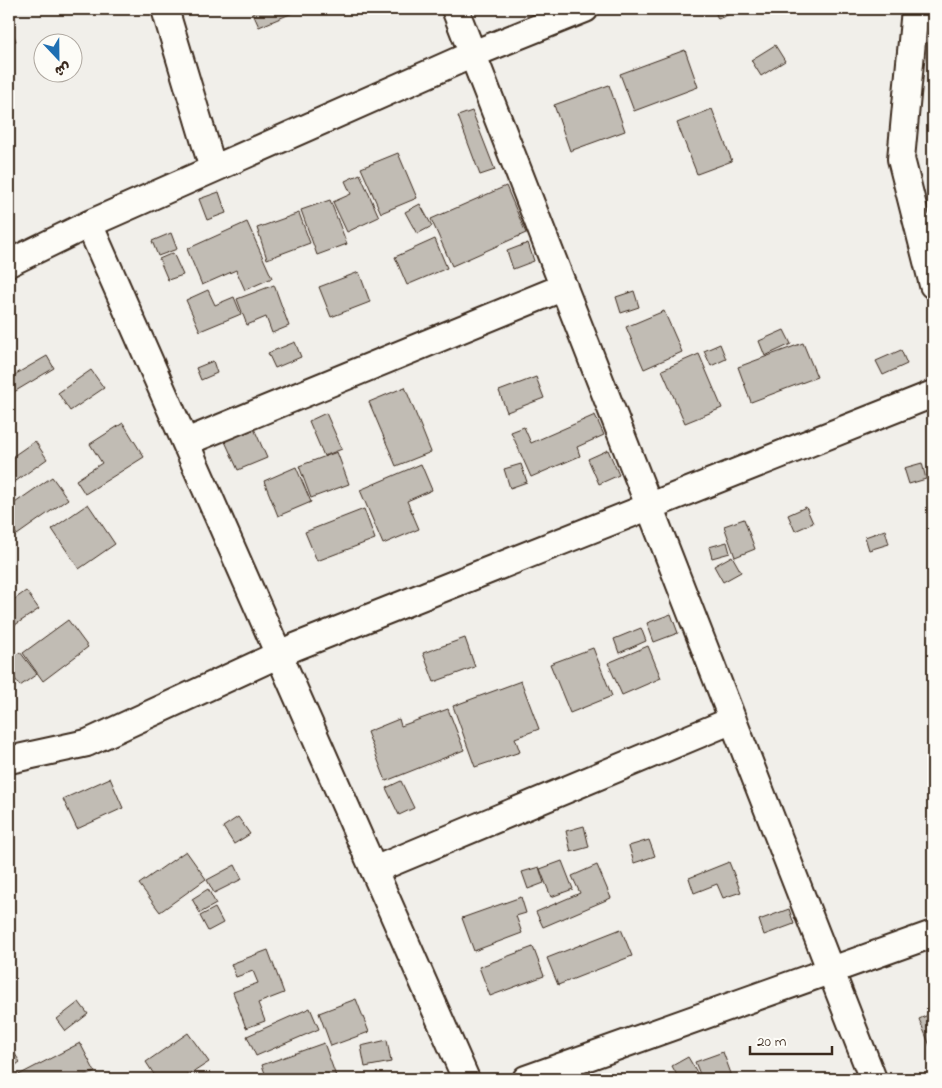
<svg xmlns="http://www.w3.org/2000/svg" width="942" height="1088" viewBox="0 0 942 1088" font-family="'Indie Flower','Playpen Sans Arabic',sans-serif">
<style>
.building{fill:#c1bcb4;stroke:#3b2a1e}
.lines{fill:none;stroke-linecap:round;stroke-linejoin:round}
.minor-casing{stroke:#3b2a1e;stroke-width:30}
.minor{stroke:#fdfcf7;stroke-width:26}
</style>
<rect width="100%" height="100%" fill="#f1efea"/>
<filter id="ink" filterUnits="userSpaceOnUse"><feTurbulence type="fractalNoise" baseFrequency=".02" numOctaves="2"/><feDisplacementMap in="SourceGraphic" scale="10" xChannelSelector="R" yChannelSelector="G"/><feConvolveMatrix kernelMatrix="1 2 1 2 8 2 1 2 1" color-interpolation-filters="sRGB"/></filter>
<g filter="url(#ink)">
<!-- building -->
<path class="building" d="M251 9H302L259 27Z
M714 9H736L737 11 718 19Z
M11 28 16 41 9 44V29Z
M775 45 785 61 761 76 751 60Z
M685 50 698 87 634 111 620 74Z
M609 85 625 131 570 151 554 105Z
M712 109 732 161 697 174 677 123Z
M472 111 495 170 480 175 458 116Z
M398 153 417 198 381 213 361 168Z
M360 174 379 217 347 232 333 202 351 194 345 181Z
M506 186 526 233 452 266 431 219Z
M219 192 226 213 207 220 199 199Z
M330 200 347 244 317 255 301 210Z
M420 204 432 226 417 234 405 212Z
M299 213 310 243 267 259 257 228Z
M247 222 272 278 245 290 236 270 202 285 187 249Z
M171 233 177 249 158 256 152 241Z
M435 239 447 268 407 285 395 257Z
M528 243 534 261 513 269 507 251Z
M173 253 183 275 168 280 159 259Z
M359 272 370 302 331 317 319 287Z
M274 285 289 326 272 333 266 317 247 325 237 299Z
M208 290 215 305 234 297 241 314 200 331 186 300Z
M634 291 639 307 621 313 616 297Z
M664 311 682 352 644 369 626 327Z
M784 330 791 344 765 356 759 341Z
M295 342 301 357 275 368 268 353Z
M803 343 817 377 751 402 738 367Z
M720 344 726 359 711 366 704 351Z
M901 350 907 364 883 375 876 361Z
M699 354 722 408 685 423 662 370Z
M47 356 54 368 9 395V378Z
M213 361 217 373 201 380 196 368Z
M91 370 104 388 70 411 58 393Z
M536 377 544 398 507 412 499 391Z
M405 387 431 452 396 466 369 402Z
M326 413 342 449 324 456 309 421Z
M595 415 604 435 577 447 580 456 531 477 511 432 524 427 531 443Z
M123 423 144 457 85 494 76 480 102 463 90 444Z
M252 424 267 458 238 470 223 437Z
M35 441 47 459 9 486V459Z
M608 450 619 475 599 484 588 459Z
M337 452 349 484 311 498 299 466Z
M922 463 926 479 909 484 904 468Z
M421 464 432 490 407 501 419 529 383 544 360 490Z
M521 464 527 482 510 488 504 469Z
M296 467 311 502 278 516 264 481Z
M52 477 68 499 17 535 9 524V507Z
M88 504 115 544 79 569 52 529Z
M806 507 813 523 795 531 788 515Z
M364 509 375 539 317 561 305 532Z
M744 519 755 549 735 557 724 526Z
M885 530 889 544 869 550 865 537Z
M727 542 730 553 712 558 709 547Z
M732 556 741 572 723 582 714 566Z
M26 591 39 609 9 629V603Z
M671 614 678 633 654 642 647 623Z
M68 620 88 647 43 681 23 653Z
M641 628 646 641 619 653 614 639Z
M465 638 475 667 434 682 423 653Z
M648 646 661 678 622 695 608 663Z
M593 648 612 696 570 713 550 664Z
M20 652 37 674 20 686 9 670V661Z
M9 672 15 681 9 686Z
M521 681 539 729 515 738 520 752 475 767 453 706Z
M448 709 464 750 386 781 367 732 399 719 401 726Z
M110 778 123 808 77 829 63 799Z
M401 781 414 808 399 815 386 788Z
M238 817 250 834 234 844 223 827Z
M584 826 589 847 571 852 566 831Z
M649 840 655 856 634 863 629 846Z
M186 851 206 879 160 912 139 884Z
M562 861 573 889 551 897 540 869Z
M729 862 741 892 723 898 717 884 694 893 689 878Z
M235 865 242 879 214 893 207 880Z
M597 865 611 898 543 927 536 912 580 893 572 876Z
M539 867 544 883 528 889 522 872Z
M208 889 216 904 200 913 192 899Z
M521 897 526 913 516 916 522 933 474 951 462 918Z
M215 908 223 923 208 931 200 916Z
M789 909 794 924 764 935 759 920Z
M621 929 632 956 558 985 547 958Z
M533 947 544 976 490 996 479 967Z
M268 950 284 993 258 1003 265 1021 246 1028 233 992 258 983 253 971 236 977 231 964Z
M356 999 369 1032 331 1046 319 1013Z
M79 1002 88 1014 66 1031 57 1019Z
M310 1008 319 1029 256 1056 247 1036Z
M933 1013V1053L919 1019Z
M188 1033 209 1062 183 1079H157L146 1062Z
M387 1040 391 1062 365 1067 361 1046Z
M80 1043 95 1072 80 1079H11Z
M324 1043 337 1079H267L262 1065Z
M13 1051 20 1062 9 1070V1054Z
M723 1052 733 1079H702L695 1062Z
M688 1057 701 1079H679L672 1066Z"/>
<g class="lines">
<defs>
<path id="minor" d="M165 9 213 169
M455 9 873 1079
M915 9 901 159 933 285
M89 224 466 1079
M9 263 89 224 473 54 585 9
M186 442 564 287
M9 760 87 743 295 647 933 394
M374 870 733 720
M526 1079 933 934"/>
</defs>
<!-- minor casing -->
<use href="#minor" class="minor-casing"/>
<!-- minor -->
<use href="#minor" class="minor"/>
</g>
</g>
<!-- margin -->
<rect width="942" height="1088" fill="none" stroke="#fdfcf7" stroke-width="30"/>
<rect x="15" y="15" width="912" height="1058" fill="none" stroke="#3b2a1e" stroke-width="2" filter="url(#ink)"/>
<!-- north arrow -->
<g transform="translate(58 58) rotate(158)"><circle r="24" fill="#fdfcf7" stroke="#afa8a0"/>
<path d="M0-4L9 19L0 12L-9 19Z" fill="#1f6fb2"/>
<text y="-8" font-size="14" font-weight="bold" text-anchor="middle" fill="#3b2a1e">ش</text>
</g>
<!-- scale -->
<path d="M750 1046v8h82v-8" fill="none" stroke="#3b2a1e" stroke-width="2.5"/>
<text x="757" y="1046" font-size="15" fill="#3b2a1e" stroke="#fdfcf7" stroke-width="4" paint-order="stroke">20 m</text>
</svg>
